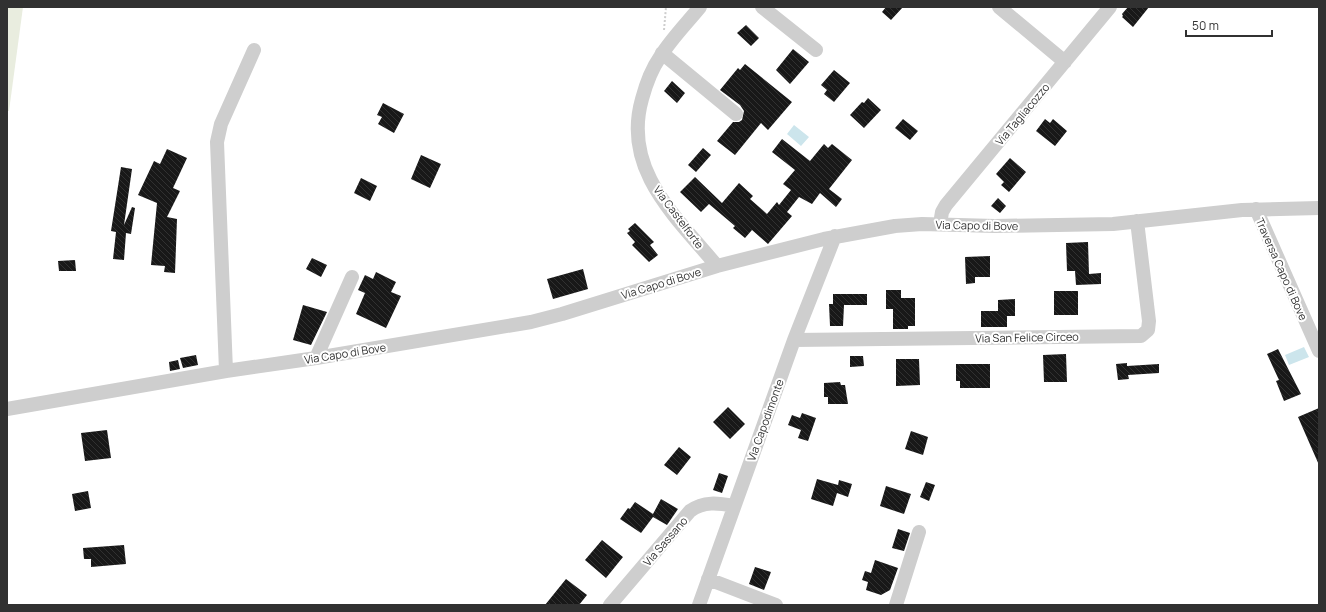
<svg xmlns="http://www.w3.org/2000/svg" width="1326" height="612" viewBox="0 0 1326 612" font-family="Manrope,sans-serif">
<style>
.grass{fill:#e9eddf}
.water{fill:#cce5ec}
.building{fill:url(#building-back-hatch)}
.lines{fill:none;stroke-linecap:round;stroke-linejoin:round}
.path{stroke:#cecece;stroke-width:2;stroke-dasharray:2 2;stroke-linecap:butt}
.street{stroke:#cecece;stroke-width:14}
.labels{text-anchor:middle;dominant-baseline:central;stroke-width:4;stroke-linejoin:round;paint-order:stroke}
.street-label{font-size:11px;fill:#313131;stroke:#fff}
</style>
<defs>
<pattern id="building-back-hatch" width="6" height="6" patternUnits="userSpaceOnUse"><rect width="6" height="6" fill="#181818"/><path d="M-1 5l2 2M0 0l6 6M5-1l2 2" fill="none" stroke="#313131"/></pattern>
</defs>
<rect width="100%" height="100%" fill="#fff"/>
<!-- grass -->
<path class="grass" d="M7 7H23L9 111H7Z"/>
<!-- water -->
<path class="water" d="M794 125 809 137 801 146 787 134Z
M1304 347 1309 357 1289 365 1285 355Z"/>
<!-- building -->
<path class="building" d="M886 7H903L891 20 882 12Z
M1128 7H1149L1133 27 1122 17 1123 16 1122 14Z
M746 25 759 38 751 46 737 33Z
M793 49 809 62 790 84 776 70Z
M745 64 792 102 768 130 761 123 735 155 717 141 733 122H739L742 120 744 111 740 105 720 90 738 68 740 70Z
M834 70 850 83 834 102 824 94 827 90 821 85Z
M672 81 685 93 677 103 664 91Z
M868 98 881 110 864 128 850 115 862 102 864 103Z
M383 103 404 114 394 133 378 124 382 117 377 115Z
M903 119 918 131 910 140 895 128Z
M1045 119 1050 123 1053 119 1067 131 1055 146 1036 131Z
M782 139 810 161 824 144 828 148 832 144 852 160 829 189 842 199 836 207 820 193 812 204 799 197 787 212 792 216 768 244 752 230 745 238 733 228 735 226 709 204 701 212 680 192 695 177 722 203 739 183 753 196 750 199 767 214 777 202 779 205 791 190 783 184 795 170 772 152Z
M703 148 711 155 696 172 688 165Z
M167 149 187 158 173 188 180 191 167 217 177 219 175 273 164 272 165 266 151 265 157 203 138 195 154 161 160 164Z
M421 155 441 164 430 188 411 179Z
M1010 158 1026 172 1009 192 1001 185 1004 182 996 174Z
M121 167 132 169 124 225 132 207 135 208 131 234 126 233 124 260 113 259 116 232 111 231Z
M361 178 377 186 370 201 354 193Z
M998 198 1006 206 1000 213 991 206Z
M635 223 654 242 650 245 658 255 649 262 632 245 635 242 627 233 630 231 628 229Z
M1088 242 1089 274 1101 273V284L1076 285 1075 271H1067L1066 243Z
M990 256V277H975V283L966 284 965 257Z
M312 258 327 265 321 277 306 269Z
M75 260 76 271H59L58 261Z
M583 269 588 289 553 299 547 279Z
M376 272 396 282 391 292 401 296 386 328 356 314 365 293 358 290 365 275 373 279Z
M886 290H901V298H915V326H908V329H893V309H886Z
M1054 291H1078V315H1054Z
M833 294H867V305H844L843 326H830L829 304H833Z
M1015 299V316H1007V327H981V311H998V300Z
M303 305 327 312 311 345 293 340Z
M1278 349 1301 394 1284 401 1276 381 1279 380 1267 354Z
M1066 354 1067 382H1044L1043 355Z
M196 355 198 365 183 368 180 358Z
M850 356H863L864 366 850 367Z
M896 359H919L920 385 896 386Z
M178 360 180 369 170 371 169 362Z
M1127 363V366L1159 364V373L1128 375 1129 379 1118 380 1116 364Z
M956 364H990V388H960V381H956Z
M840 382 841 385H845L848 404H828V397H824V383Z
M728 407 745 424 730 439 713 422Z
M1319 408V465L1298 417Z
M802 413 816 418 808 441 798 438 801 430 788 425 792 415 800 418Z
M107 430 111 458 85 461 81 433Z
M911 431 928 437 923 455 905 449Z
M679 447 691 457 677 475 664 465Z
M719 473 728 476 722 493 713 490Z
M817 479 838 485 839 480 852 484 848 497 837 493 833 506 811 499Z
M926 482 935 485 929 501 920 497Z
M886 486 911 494 904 514 880 506Z
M88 491 91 508 75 511 72 494Z
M661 499 678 509 667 525 653 517 641 533 620 519 628 508 630 509 635 502 653 514Z
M898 529 910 533 904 551 892 548Z
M602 540 623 557 606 578 585 560Z
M124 545 126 564 91 567V559H84L83 548Z
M875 560 898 568 890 590 881 595 866 590 868 582 862 580 865 571 871 573Z
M755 567 771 572 764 590 749 584Z
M566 579 587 595 579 605H545Z"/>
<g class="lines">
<!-- path -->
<path class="path" d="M664 30 666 7"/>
<!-- street -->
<path class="street" d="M700 7C687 23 671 39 660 57 651 70 646 84 642 99 622 169 675 216 717 266
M762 7 816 50
M999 7 1065 62
M662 53 736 114
M1256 209 1319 351
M940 224 942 212 946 205 1110 7
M794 340 1141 336 1148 330 1149 321 1137 221
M316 358 352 277
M226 371 217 142 221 124 254 50
M7 409 226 371 316 358 531 322 562 314 717 266 824 239 895 226 922 224 995 226 1113 224 1242 210 1319 208
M708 579 776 605
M610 605 690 511C704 501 718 503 734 506
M699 605 794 340 835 236
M896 605 919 532"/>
</g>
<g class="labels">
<!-- street labels -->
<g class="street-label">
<text transform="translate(1022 114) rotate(-50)">Via Tagliacozzo</text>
<text transform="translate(679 217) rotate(53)">Via Castelforte</text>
<text transform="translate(977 225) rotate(1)">Via Capo di Bove</text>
<text transform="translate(1282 269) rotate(66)">Traversa Capo di Bove</text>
<text transform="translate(661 283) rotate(-17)">Via Capo di Bove</text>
<text transform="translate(1027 337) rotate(-1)">Via San Felice Circeo</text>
<text transform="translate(345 353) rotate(-9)">Via Capo di Bove</text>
<text transform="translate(765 420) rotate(-70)">Via Capodimonte</text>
<text transform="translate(665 541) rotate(-49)">Via Sassano</text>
</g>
</g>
<!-- border -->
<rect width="1326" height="612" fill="none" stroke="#313131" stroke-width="16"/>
<!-- scale -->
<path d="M1186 30v6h86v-6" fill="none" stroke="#313131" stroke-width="2"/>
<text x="1192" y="30" font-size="12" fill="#313131" stroke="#ffffff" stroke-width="3" paint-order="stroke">50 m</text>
</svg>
